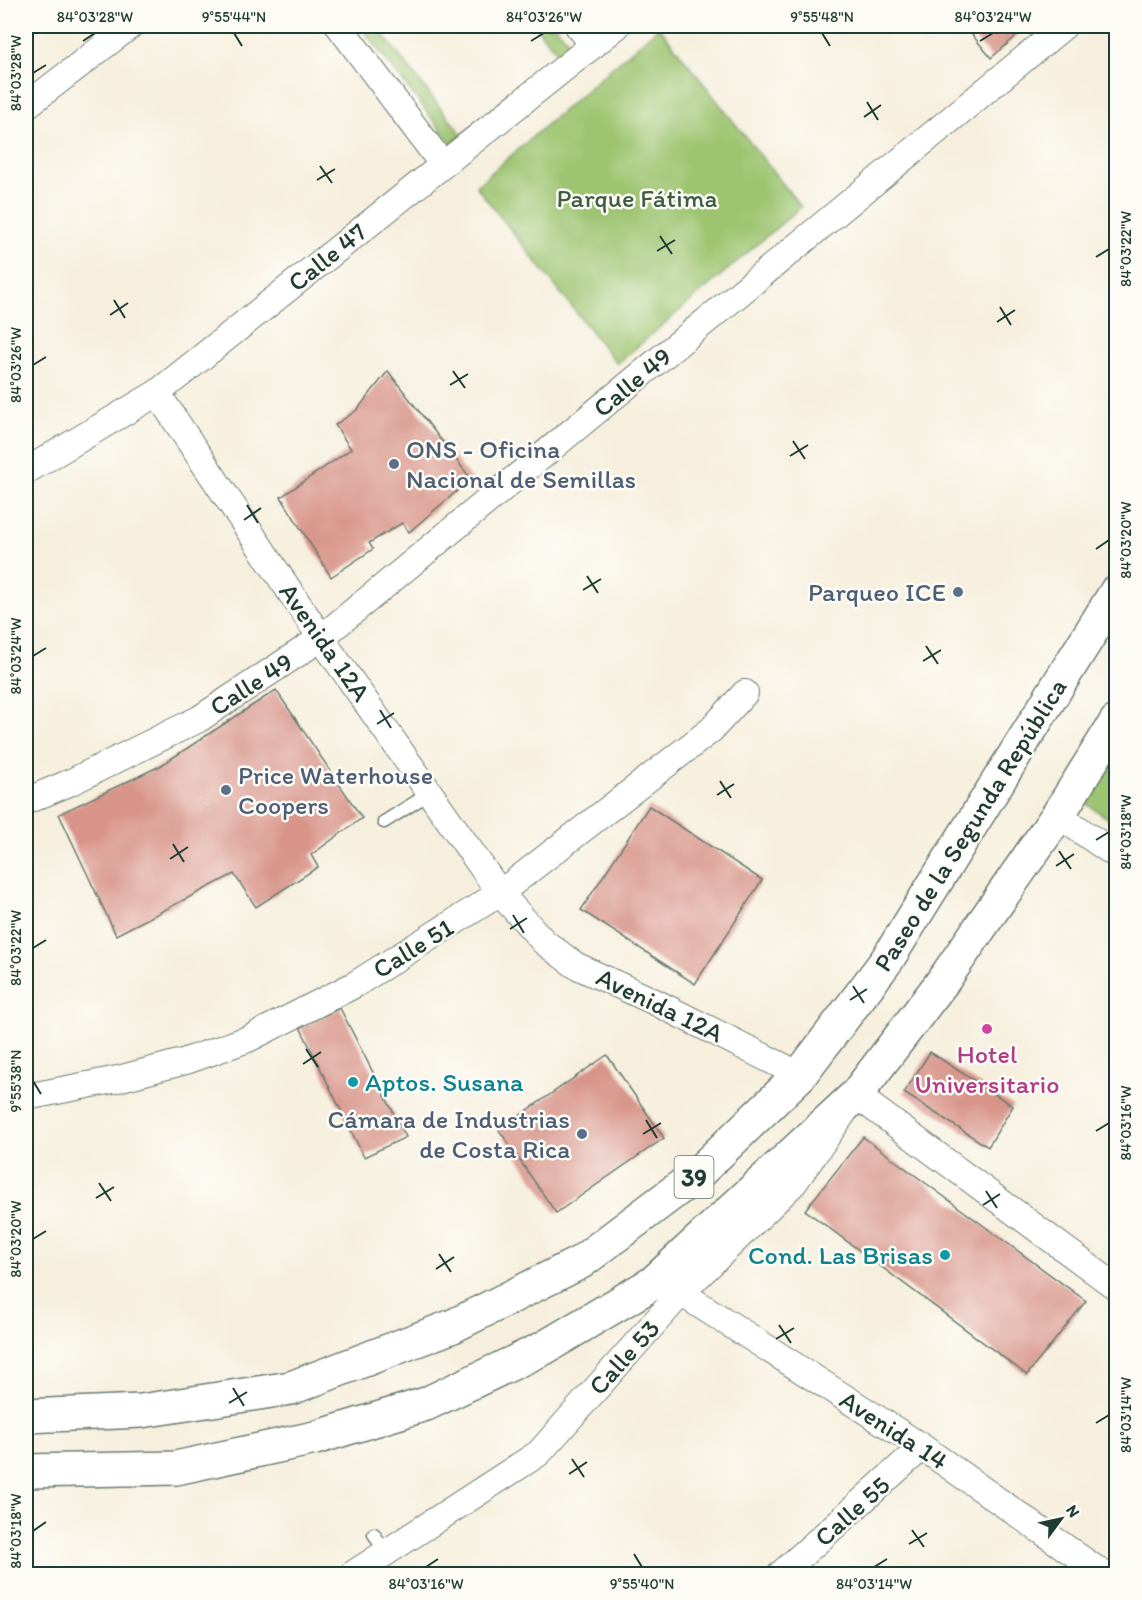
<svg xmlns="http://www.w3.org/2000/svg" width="1142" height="1600" viewBox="0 0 1142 1600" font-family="Itim,sans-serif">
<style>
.green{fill:#9dc571;stroke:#5e8152;stroke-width:1.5}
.building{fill:#d89489}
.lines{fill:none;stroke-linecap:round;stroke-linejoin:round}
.service-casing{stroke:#6a7b6f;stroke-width:15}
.minor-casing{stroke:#6a7b6f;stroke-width:28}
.trunk-casing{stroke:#6a7b6f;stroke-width:36}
.service{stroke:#fff;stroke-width:12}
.minor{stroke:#fff;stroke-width:26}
.trunk{stroke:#fff;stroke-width:33}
.ticks{fill:none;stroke:#1f3d34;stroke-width:2}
.service-dot{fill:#5c6f8a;stroke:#fdfcf7;stroke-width:2}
.hotel-dot{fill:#d1479c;stroke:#fdfcf7;stroke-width:2}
.culture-dot{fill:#0f9aa8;stroke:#fdfcf7;stroke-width:2}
.labels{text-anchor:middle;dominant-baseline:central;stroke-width:5;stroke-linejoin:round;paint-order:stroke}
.shield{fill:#fdfcf7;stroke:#62766e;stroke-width:1.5}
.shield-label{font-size:24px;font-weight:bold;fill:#1f3d34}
.park-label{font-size:26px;fill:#3e5f43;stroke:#fdfcf7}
.street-label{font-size:26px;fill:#1f3d34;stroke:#fdfcf7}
.service-label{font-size:26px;fill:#4e5e75;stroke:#fdfcf7;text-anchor:start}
.hotel-label{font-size:26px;fill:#b23c85;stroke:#fdfcf7}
.culture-label{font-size:26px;fill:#0d838f;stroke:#fdfcf7;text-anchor:start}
.neatline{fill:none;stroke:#1f3d34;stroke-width:2}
.ticks-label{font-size:15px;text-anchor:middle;fill:#1f3d34}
</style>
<rect width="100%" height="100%" fill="#fdfcf7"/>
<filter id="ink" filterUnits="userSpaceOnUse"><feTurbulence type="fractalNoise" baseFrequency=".0167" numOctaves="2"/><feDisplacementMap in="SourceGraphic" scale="12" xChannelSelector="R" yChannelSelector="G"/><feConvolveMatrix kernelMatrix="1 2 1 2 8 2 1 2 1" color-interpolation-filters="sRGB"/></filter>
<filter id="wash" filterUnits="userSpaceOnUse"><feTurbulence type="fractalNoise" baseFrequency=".008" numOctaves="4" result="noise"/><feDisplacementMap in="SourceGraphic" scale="24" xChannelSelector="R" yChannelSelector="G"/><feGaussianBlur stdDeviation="1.35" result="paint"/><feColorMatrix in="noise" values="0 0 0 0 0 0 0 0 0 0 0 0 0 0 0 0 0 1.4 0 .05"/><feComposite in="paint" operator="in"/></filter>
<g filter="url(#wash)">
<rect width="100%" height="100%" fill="#f6efdd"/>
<!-- green -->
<path class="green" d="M360 26H376L462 135 560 56 535 26H555L575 49 454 147Z
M659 27 801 207 617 364 476 186Z
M1116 747V824L1080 799Z"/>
<g id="blocks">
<!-- building -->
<path class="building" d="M965 26H1013L1019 34 991 58Z
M388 371 471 479 409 532 402 523 369 543 373 549 331 577 281 497 351 449 335 425 357 410Z
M276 690 362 818 311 855 318 867 256 907 234 874 116 935 59 814 160 766Z
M649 806 762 880 695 984 581 910Z
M340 1008 406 1137 364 1157 300 1027Z
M930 1052 1013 1106 988 1147 904 1093Z
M607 1055 664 1138 556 1213 499 1130Z
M863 1137 1086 1301 1027 1375 805 1210Z"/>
</g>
</g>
<g filter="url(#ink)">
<use href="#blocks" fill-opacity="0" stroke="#6a7b6f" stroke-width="1.5"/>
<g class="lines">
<defs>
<path id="service" d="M384 822 430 793
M374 1534 386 1554"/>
<path id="minor" d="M339 26 443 165
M578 26 594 45
M26 106 130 26
M157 393 321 638 500 893 544 942 575 965 655 1002 800 1075
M26 471 157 393 617 26
M26 801 69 783 199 719 321 638 1064 26
M1058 815 1116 855
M26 1097 118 1079 186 1061 248 1039 354 985 500 893 711 730 745 693
M681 1293 922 1447 1103 1574
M353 1574 539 1453 681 1293 794 1183 856 1095 1116 1287
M781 1574 922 1447"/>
<path id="trunk" d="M26 1416 141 1411 291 1388 453 1326 581 1262 695 1176 800 1075 887 960 1116 592
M26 1471 176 1468 315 1438 426 1404 544 1348 653 1283 856 1095 943 981 1058 815 1116 722"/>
</defs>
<!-- service casing -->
<use href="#service" class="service-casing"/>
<!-- minor casing -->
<use href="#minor" class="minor-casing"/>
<!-- trunk casing -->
<use href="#trunk" class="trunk-casing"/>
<!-- service -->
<use href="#service" class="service"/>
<!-- minor -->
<use href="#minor" class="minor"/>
<!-- trunk -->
<use href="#trunk" class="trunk"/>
</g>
</g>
<!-- ticks -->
<path class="ticks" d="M234 33 242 46M822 33 830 46M83 41 95 33M531 41 544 33M980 41 993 33M33 73 46 65M867 102 878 120M864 117 881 105M320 166 332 183M317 180 335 169M660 236 672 254M657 251 675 240M1096 257 1109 249M114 300 125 318M1000 307 1011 325M110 315 128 303M997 322 1015 310M33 365 46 357M453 371 465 388M450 385 468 374M793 441 805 459M790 456 808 445M247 505 258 523M244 520 261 508M1096 549 1109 540M587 576 598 593M583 590 601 579M926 646 938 664M33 656 46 648M923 661 941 650M380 710 391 728M377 724 394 713M720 781 731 798M717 795 734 784M1096 840 1109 832M173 844 184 862M1059 851 1071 869M170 859 188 847M1056 866 1074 854M513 915 524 933M510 929 527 918M33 948 46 940M853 986 864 1003M850 1000 867 989M306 1049 318 1067M303 1064 321 1052M33 1081 41 1094M646 1120 657 1138M1096 1131 1109 1123M643 1134 661 1123M99 1183 111 1201M986 1191 997 1208M96 1198 114 1187M983 1205 1000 1194M33 1239 46 1231M439 1254 451 1272M436 1269 454 1257M779 1325 791 1343M776 1339 794 1328M233 1388 244 1406M229 1403 247 1392M1096 1423 1109 1415M572 1459 584 1477M569 1474 587 1462M912 1530 924 1547M33 1531 46 1522M909 1544 927 1533M634 1554 642 1567M426 1567 438 1559M874 1567 887 1559"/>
<!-- markers -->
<g class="service-dot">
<circle cx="394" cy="464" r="6"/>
<circle cx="958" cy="592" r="6"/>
<circle cx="226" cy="790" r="6"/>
<circle cx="582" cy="1134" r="6"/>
</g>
<circle class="hotel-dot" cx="987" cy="1029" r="6"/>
<g class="culture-dot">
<circle cx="353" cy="1082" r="6"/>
<circle cx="945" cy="1255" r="6"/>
</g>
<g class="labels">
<!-- shield labels -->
<rect class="shield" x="674.5" y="1156" width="39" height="42" rx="4.5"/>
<g class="shield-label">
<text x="694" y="1177">39</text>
</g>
<!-- park labels -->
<g class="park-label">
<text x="637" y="198">Parque Fátima</text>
</g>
<!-- street labels -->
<g class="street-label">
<text transform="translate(327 257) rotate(-39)">Calle 47</text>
<text transform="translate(632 382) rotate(-40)">Calle 49</text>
<text transform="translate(325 642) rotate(55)">Avenida 12A</text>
<text transform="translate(251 684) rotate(-33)">Calle 49</text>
<text transform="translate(970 825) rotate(-58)">Paseo de la Segunda República</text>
<text transform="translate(413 948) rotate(-32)">Calle 51</text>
<text transform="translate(660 1005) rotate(26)">Avenida 12A</text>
<text transform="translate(624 1357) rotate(-48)">Calle 53</text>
<text transform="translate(894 1430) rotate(33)">Avenida 14</text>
<text transform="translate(852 1511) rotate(-42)">Calle 55</text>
</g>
<!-- service labels -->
<g class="service-label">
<text x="406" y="449">ONS - Oficina<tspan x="406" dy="30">Nacional de Semillas</tspan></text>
<text x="946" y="592" text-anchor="end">Parqueo ICE</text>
<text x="238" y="775">Price Waterhouse<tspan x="238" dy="30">Coopers</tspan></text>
<text x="570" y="1119" text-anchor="end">Cámara de Industrias<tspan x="570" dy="30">de Costa Rica</tspan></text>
</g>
<!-- hotel labels -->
<g class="hotel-label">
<text x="987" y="1054">Hotel<tspan x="987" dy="30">Universitario</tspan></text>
</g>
<!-- culture labels -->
<g class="culture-label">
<text x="365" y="1082">Aptos. Susana</text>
<text x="933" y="1255" text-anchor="end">Cond. Las Brisas</text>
</g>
</g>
<!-- margin -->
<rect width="1142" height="1600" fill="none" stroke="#fdfcf7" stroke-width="66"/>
<!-- north arrow -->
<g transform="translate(1061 1519) rotate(57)" stroke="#fdfcf7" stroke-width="4.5" paint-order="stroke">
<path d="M0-4.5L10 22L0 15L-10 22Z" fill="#1f3d34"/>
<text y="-9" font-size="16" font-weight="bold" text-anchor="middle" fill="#1f3d34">N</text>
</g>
<rect x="33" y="33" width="1076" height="1534" class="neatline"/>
<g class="ticks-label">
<text x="95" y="22">84°03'28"W</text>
<text x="234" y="22">9°55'44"N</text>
<text x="544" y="22">84°03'26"W</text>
<text x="822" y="22">9°55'48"N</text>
<text x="993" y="22">84°03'24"W</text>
<text transform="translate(16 73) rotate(-90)" y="5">84°03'28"W</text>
<text transform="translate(1126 249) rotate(-90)" y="5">84°03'22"W</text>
<text transform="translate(16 365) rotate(-90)" y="5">84°03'26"W</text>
<text transform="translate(1126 540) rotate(-90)" y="5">84°03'20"W</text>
<text transform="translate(16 656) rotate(-90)" y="5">84°03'24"W</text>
<text transform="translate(1126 832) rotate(-90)" y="5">84°03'18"W</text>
<text transform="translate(16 948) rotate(-90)" y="5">84°03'22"W</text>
<text transform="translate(16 1081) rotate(-90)" y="5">9°55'38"N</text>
<text transform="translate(1126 1123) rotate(-90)" y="5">84°03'16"W</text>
<text transform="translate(16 1239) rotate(-90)" y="5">84°03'20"W</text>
<text transform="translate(1126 1415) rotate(-90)" y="5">84°03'14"W</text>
<text transform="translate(16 1531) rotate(-90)" y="5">84°03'18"W</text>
<text x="426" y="1589">84°03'16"W</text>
<text x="642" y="1589">9°55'40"N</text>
<text x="874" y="1589">84°03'14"W</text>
</g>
</svg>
